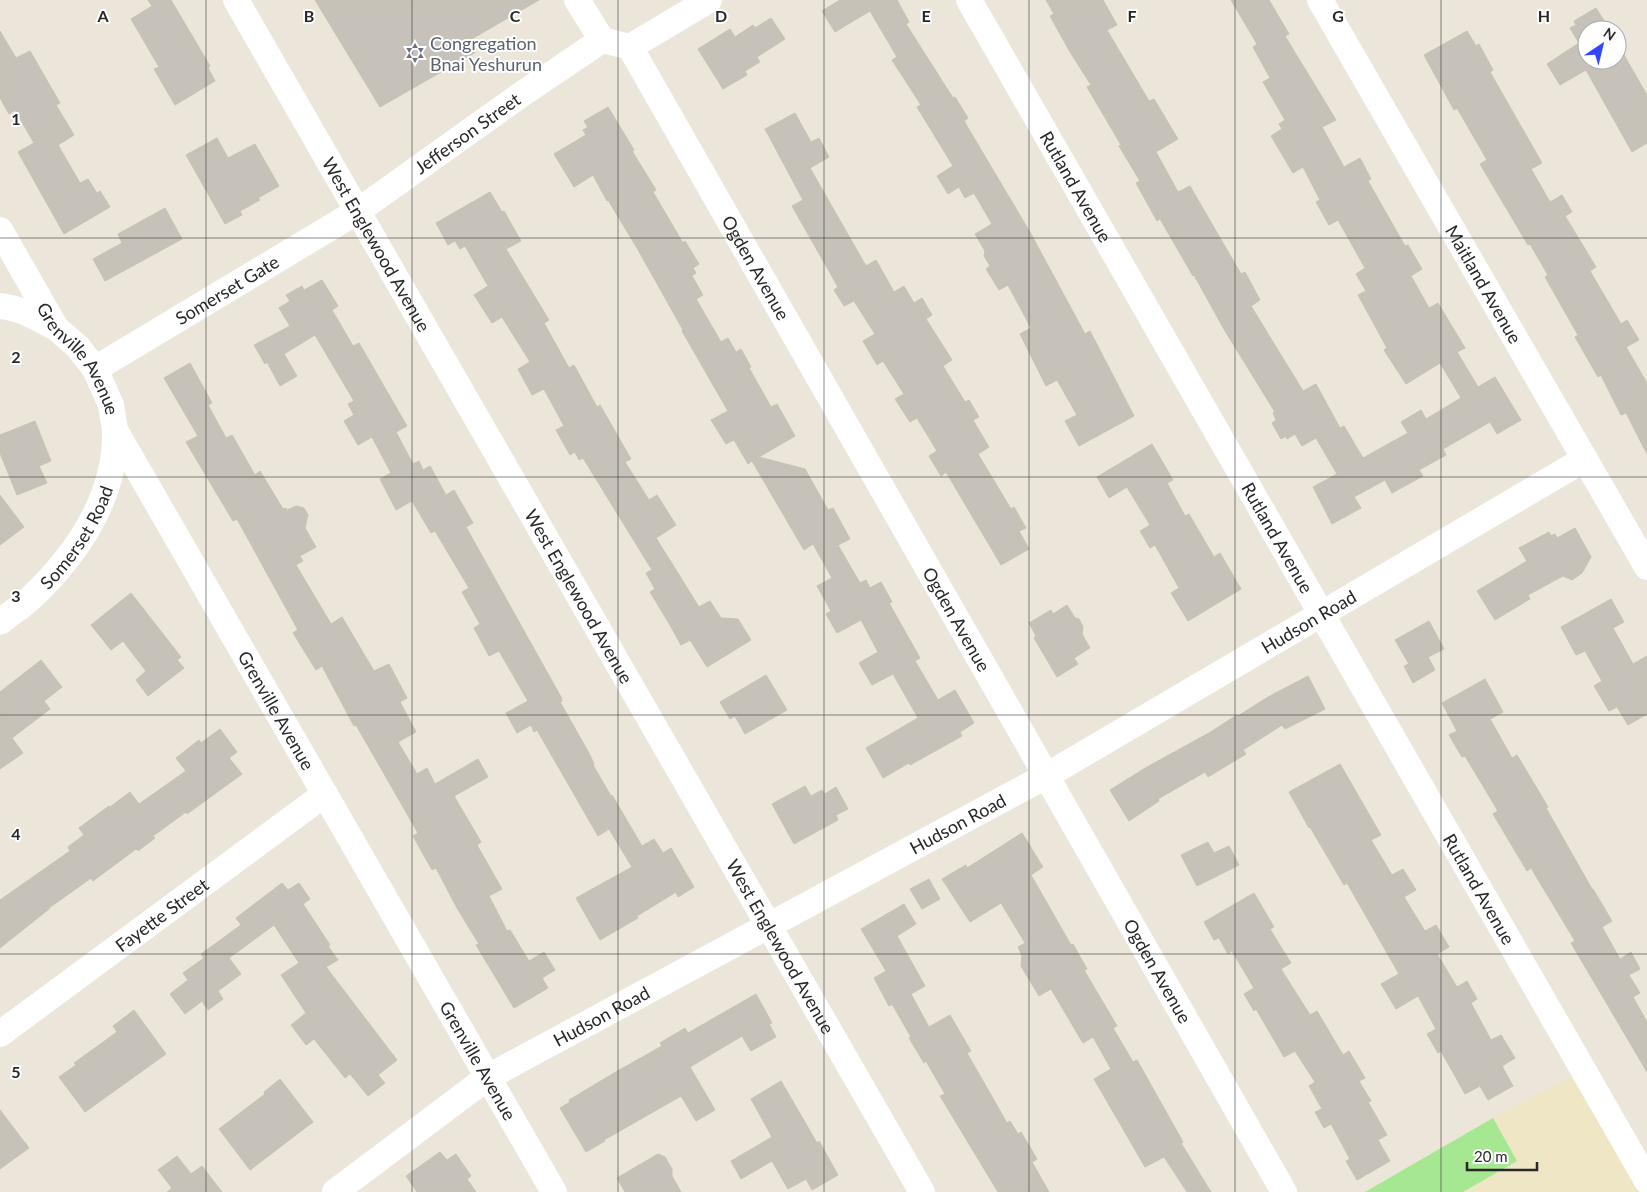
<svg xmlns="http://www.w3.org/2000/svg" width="1647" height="1192" viewBox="0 0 1647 1192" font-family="Lato,sans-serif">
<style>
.education{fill:#efe6c6}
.green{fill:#a6e791}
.building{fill:#c7c2b9;stroke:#c7c2b2}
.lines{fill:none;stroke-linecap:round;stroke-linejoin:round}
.minor{stroke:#fff;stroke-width:26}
.grid{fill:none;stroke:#282828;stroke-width:1;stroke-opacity:0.55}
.labels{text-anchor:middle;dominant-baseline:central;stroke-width:4;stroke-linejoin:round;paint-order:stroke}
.worship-label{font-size:18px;fill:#5b616d;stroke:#fff;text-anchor:start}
.street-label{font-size:18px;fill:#282828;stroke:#fff}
.grid-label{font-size:16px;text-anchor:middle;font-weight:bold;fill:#282828;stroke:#fff;stroke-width:4;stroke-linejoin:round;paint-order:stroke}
</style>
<rect width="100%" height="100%" fill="#ece5d9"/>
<!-- education -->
<path class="education" d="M1584 1070 1647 1192H1365L1493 1118Z"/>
<!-- green -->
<path class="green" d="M1493 1118 1517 1161 1463 1192H1365Z"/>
<!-- building -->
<path class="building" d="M148 0H171L210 66 208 68 215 81 175 105 154 69 159 67 131 19 152 6Z
M315 0H539L470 40 476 52 380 107Z
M840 0H897L909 22 906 24 953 98 955 97 968 118 964 121 1031 234 1085 334 1090 331 1134 416 1079 446 1065 421 1077 415 1057 380 1046 386 1020 334 1031 328 1008 285 999 290 986 269 990 266 984 256 985 251 975 234 992 224 974 193 965 198 959 187 948 194 937 176 953 166 917 107 921 105 892 60 897 57 870 11 835 32 822 11Z
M1046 0H1103L1117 25 1107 30 1149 101 1154 99 1178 139 1156 152 1178 192 1190 186 1241 274 1245 272 1260 300 1251 306 1303 391 1316 384 1340 428 1344 426 1363 458 1408 433 1401 422 1421 410 1426 419 1461 398 1440 363 1406 384 1384 350 1387 348 1358 295 1366 291 1356 274 1365 268 1338 220 1329 225 1316 202 1320 200 1303 167 1293 173 1271 136 1282 129 1279 124 1285 120 1263 82 1270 78 1253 47 1257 44 1231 0H1269L1289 34 1285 36 1336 120 1322 127 1344 167 1360 158 1371 179 1368 181 1405 246 1408 245 1422 269 1411 276 1429 308 1438 303 1465 348 1457 352 1478 387 1495 377 1521 420 1497 434 1490 422 1443 449 1446 455 1419 470 1423 476 1392 493 1385 480 1354 497 1361 508 1332 524 1313 487 1337 474 1316 438 1302 446 1295 434 1287 439 1286 436 1281 439 1272 423 1276 420 1273 413 1275 412 1225 331 1194 275 1193 276 1160 219 1157 221 1136 183 1140 181 1119 146 1121 145 1087 87 1091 85 1070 52 1050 16 1054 14Z
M1596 8 1610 30H1587V60H1617V43L1647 95V143L1632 152 1586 70 1560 85 1547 64 1579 43 1570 28 1576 25 1574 21Z
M771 18 785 39 757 57 760 62 745 71 747 75 723 89 698 49 730 29 735 37 753 25 755 28Z
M0 31 16 58 30 51 60 103 56 105 74 135 58 145 80 183 88 179 97 193 100 191 110 207 64 234 18 152 34 143 15 110 9 114 0 98Z
M1467 31 1476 46 1479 44 1493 70 1490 72 1542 163 1531 169 1550 202 1562 195 1572 212 1565 216 1596 267 1590 271 1621 324 1627 320 1639 340 1626 347 1647 383V454L1626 413 1621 415 1601 375 1598 377 1575 337 1578 335 1545 277 1548 275 1530 244 1528 245 1480 164 1487 160 1457 108 1454 110 1424 55Z
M608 107 634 150 632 151 656 190 653 192 683 243 685 241 699 264 693 268 696 273 692 276 703 295 696 299 721 342 728 338 736 352 741 349 751 367 749 368 771 407 777 404 795 436 759 457 805 469 828 510 833 508 850 539 838 545 860 583 866 580 870 588 881 582 892 602 889 603 920 658 915 661 938 700 955 690 974 723 960 732 962 736 910 765 909 763 883 778 866 748 918 718 893 674 872 685 859 663 878 652 861 620 837 633 826 614 831 611 817 586 832 578 813 544 804 550 752 461 748 464 734 440 726 444 711 420 728 411 682 331 683 330 637 248 608 200 607 201 593 175 574 187 554 154 586 135 583 130 588 127 584 121Z
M795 113 811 142 819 138 829 157 810 168 866 266 876 260 894 292 904 286 914 303 922 298 932 315 926 319 952 360 943 366 965 402 969 400 979 417 973 420 989 447 978 454 1011 509 1014 507 1026 528 1019 531 1029 549 1001 565 946 472 941 476 929 456 937 451 917 418 910 422 895 399 904 394 883 361 877 365 863 341 875 334 854 301 844 306 834 290 838 287 792 206 803 200 765 129Z
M217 138 228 158 255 144 279 186 258 198 260 200 240 211 242 215 225 224 186 155Z
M490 192 502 212 504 211 521 241 506 249 549 320 544 323 569 368 574 365 597 407 600 405 631 459 625 462 649 500 657 495 676 525 656 538 699 607 710 601 721 618 738 619 751 640 707 667 690 640 681 645 670 625 650 592 655 589 646 573 652 570 583 458 579 460 575 452 570 455 556 430 564 426 544 389 532 395 518 369 530 362 502 317 492 323 474 295 488 286 465 246 460 249 455 241 448 245 436 223Z
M165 208 182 239 105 281 93 259 122 243 118 234Z
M322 280 338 306 332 310 353 346 359 343 407 426 396 432 413 464 419 461 423 470 430 466 446 495 454 490 473 523 466 527 561 697 562 701 560 702 589 753 594 764 593 765 611 796 612 795 642 846 654 839 663 853 671 848 694 887 678 897 676 892 637 916 638 918 600 940 576 898 632 867 609 829 598 836 537 730 534 732 531 725 517 733 506 713 528 701 499 651 489 656 474 628 480 624 462 592 469 588 435 531 431 533 412 501 396 510 380 479 391 473 372 437 358 445 344 421 354 415 348 404 354 401 315 335 284 354 297 376 280 386 267 362 265 364 254 345 290 326 279 308 290 301 286 295 302 286 304 290Z
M190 363 212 403 208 405 226 438 232 435 255 475 260 471 283 509 286 508 287 510 296 506 304 508 308 515 305 528 316 547 300 556 303 561 296 565 331 624 342 617 374 671 389 664 407 698 400 702 416 732 398 742 417 774 427 768 435 784 478 759 488 777 454 796 481 842 477 845 502 889 489 896 507 931 510 930 529 961 544 952 555 970 542 978 548 988 514 1008 476 945 479 944 457 908 436 868 432 870 413 836 418 833 356 725 354 726 322 666 316 670 293 633 298 630 237 519 233 521 186 442 198 436 164 378Z
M35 421 51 461 39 466 47 483 17 495 0 453V435Z
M1152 444 1173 480 1167 483 1185 516 1189 514 1214 557 1220 553 1241 589 1188 621 1171 593 1179 588 1155 545 1150 548 1140 531 1150 525 1127 487 1109 498 1097 477Z
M0 495 24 527 0 545Z
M1575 528 1591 557 1582 573 1572 580 1563 576 1528 595 1530 599 1495 620 1477 591 1527 561 1519 548 1549 532 1551 536 1555 534 1557 538Z
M131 593 181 657 177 660 184 668 148 696 136 680 146 671 123 641 111 650 91 625Z
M1611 599 1624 622 1613 628 1633 664 1647 656V714L1628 725 1617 707 1609 711 1594 686 1602 681 1585 651 1576 655 1561 627Z
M1067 605 1075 618 1079 619 1083 627 1082 634 1090 648 1074 658 1078 664 1057 677 1034 638 1036 636 1029 623 1051 610 1053 614Z
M1429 621 1444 649 1428 657 1435 670 1413 683 1404 666 1409 664 1395 640Z
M41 660 62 687 44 701 50 709 12 738 23 753 0 769V692Z
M766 675 787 710 745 734 735 716 730 719 720 702Z
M1308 676 1325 709 1285 729 1282 725 1243 750 1246 754 1208 777 1205 772 1158 799 1159 801 1129 821 1110 790 1147 767 1209 733 1237 715 1238 716 1268 697Z
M1485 679 1503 712 1490 719 1512 758 1517 755 1548 807 1546 808 1592 889H1593L1612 921 1602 927 1620 959 1631 952 1640 969 1629 975 1640 993 1633 997 1647 1022V1072L1571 943 1575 941 1531 868 1527 871 1493 814 1498 811 1465 756 1462 757 1449 735 1457 731 1442 703Z
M220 729 237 752 229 758 242 774 187 814 186 812 153 836 155 838 138 851 136 849 93 881 91 878 49 908V909L0 948V900L70 851 68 847 84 835 79 828 109 806 110 807 130 792 139 804 186 771 176 758 199 740 201 743Z
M1340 764 1381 835 1371 840 1392 875 1403 869 1416 890 1404 897 1425 931 1436 925 1449 947 1437 954 1457 987 1467 981 1477 999 1471 1003 1491 1040 1501 1035 1515 1058 1502 1066 1513 1086 1488 1100 1480 1086 1465 1094 1441 1051 1438 1053 1427 1034 1436 1029 1418 996 1396 1009 1381 984 1399 974 1347 883 1344 885 1310 827 1309 828 1289 792Z
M805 786 811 796 822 790 825 794 836 787 848 809 836 815 838 820 794 844 772 804Z
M1022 833 1043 867 1031 875 1071 945 1073 944 1087 969 1084 970 1117 1026 1113 1028 1133 1062 1137 1060 1183 1142 1181 1143 1211 1192H1187L1164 1157 1145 1167 1094 1079 1111 1069 1093 1037 1083 1043 1051 989 1039 996 1021 966 1022 956 1018 947 1025 943 1001 903 970 922 942 879 966 865 967 868Z
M1208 842 1214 853 1229 846 1239 865 1197 886 1181 855Z
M929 879 940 899 922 909 910 889Z
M282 883 288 890 299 883 310 899 303 904 330 945 328 946 338 960 326 967 397 1060 378 1075 385 1083 368 1096 350 1074 345 1078 314 1039 306 1045 291 1025 306 1013 281 975 299 963 274 925 229 958 241 974 218 991 223 999 208 1010 202 1001 185 1014 170 994 188 980 183 973 204 958 201 954 241 925 236 918Z
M1254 893 1274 927 1270 929 1291 963 1281 969 1310 1015 1317 1011 1343 1055 1349 1051 1365 1078 1359 1081 1371 1101 1368 1102 1387 1135 1378 1140 1390 1161 1357 1180 1346 1161 1350 1159 1331 1124 1324 1128 1315 1112 1322 1109 1309 1086 1315 1082 1295 1051 1284 1057 1256 1009 1254 1011 1244 994 1254 988 1232 951 1228 954 1219 938 1214 940 1204 922Z
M904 904 916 924 897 936 925 986 911 994 929 1027 950 1015 971 1051 967 1053 1007 1123 1010 1121 1018 1134 1021 1132 1037 1159 1032 1162 1049 1192H998L940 1096 945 1094 926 1061 924 1063 909 1038 911 1037 892 1004 889 1006 874 978 886 971 861 929Z
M756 994 772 1023 769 1024 776 1037 751 1051 742 1036 690 1067 715 1110 696 1121 681 1096 604 1140 605 1141 586 1152 560 1108 570 1102 569 1100 614 1073 662 1046 660 1043 685 1028 688 1033Z
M134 1010 166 1054 85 1112 59 1077 76 1065 74 1063 117 1032 113 1026Z
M280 1079 313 1122 250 1170 219 1129 265 1094 264 1092Z
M781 1081 817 1143 819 1141 838 1175 812 1190 806 1179 788 1189 772 1161 741 1179 731 1161 772 1137 751 1099Z
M0 1110 29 1148 0 1169Z
M440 1152 447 1160 456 1154 471 1176 467 1179 476 1192H417L406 1176Z
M658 1154 665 1157 672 1169V1176L681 1192H625L617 1178Z
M177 1156 191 1174 202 1166 222 1192H167L172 1188 158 1170Z"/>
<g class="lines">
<!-- minor -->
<g class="minor">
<path id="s1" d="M236 0 922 1192"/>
<path d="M577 0 602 40"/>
<path id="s2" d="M969 0 1647 1181"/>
<path id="s3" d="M1320 0 1647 567"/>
<path id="s4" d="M630 47 1284 1192"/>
<path id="s5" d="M0 230 56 328 78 347 95 369 111 405 115 430 554 1192"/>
<path d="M0 306C20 308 38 318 56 328"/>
<path id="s6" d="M95 369 358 211 522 94 602 40 630 47 709 0"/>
<path id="s7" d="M0 622C11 613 23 606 33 596 78 553 117 495 115 430"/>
<path id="s8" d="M0 1034 325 794"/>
<path id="s9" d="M335 1192 488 1077 1046 776 1585 459"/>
</g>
</g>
<!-- grid -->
<path class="grid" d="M206 0V1192M412 0V1192M618 0V1192M824 0V1192M1029 0V1192M1235 0V1192M1441 0V1192M0 238H1647M0 477H1647M0 715H1647M0 954H1647"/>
<!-- icons -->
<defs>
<symbol id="synagogue-bare" viewBox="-9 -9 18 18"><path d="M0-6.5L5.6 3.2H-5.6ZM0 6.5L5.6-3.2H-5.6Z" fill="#6b7280" stroke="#fff" stroke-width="2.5" paint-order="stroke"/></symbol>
</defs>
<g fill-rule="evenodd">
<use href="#synagogue-bare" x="401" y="39" width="28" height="28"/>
</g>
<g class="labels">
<!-- worship labels -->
<g class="worship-label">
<text x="430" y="43">Congregation<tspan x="430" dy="21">Bnai Yeshurun</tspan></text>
</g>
<!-- street labels -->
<g class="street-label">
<text stroke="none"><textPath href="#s6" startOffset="441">Jefferson Street</textPath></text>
<text stroke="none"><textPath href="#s2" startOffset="215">Rutland Avenue</textPath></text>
<text stroke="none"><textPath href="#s1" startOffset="282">West Englewood Avenue</textPath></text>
<text stroke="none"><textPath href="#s4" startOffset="254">Ogden Avenue</textPath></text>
<text stroke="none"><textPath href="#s3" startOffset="328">Maitland Avenue</textPath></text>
<text stroke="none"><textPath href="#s6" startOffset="154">Somerset Gate</textPath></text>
<text stroke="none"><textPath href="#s5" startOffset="152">Grenville Avenue</textPath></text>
<text stroke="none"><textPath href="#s7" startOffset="116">Somerset Road</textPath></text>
<text stroke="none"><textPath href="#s2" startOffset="620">Rutland Avenue</textPath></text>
<text stroke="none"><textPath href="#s1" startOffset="688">West Englewood Avenue</textPath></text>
<text stroke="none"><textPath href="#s4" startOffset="659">Ogden Avenue</textPath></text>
<text stroke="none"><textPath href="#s9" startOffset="1130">Hudson Road</textPath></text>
<text stroke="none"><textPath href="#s5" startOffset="558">Grenville Avenue</textPath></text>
<text stroke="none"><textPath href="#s9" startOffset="725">Hudson Road</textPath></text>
<text stroke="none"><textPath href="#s2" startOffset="1025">Rutland Avenue</textPath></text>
<text stroke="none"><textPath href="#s8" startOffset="201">Fayette Street</textPath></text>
<text stroke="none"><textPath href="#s1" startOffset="1092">West Englewood Avenue</textPath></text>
<text stroke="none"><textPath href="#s4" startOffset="1064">Ogden Avenue</textPath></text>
<text stroke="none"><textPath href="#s9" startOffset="320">Hudson Road</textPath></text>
<text stroke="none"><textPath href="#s5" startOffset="962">Grenville Avenue</textPath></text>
</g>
</g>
<g class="grid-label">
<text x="103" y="22">A</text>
<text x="309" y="22">B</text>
<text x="515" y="22">C</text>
<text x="721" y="22">D</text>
<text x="926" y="22">E</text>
<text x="1132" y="22">F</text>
<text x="1338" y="22">G</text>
<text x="1544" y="22">H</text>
<text x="16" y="125">1</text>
<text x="16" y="363">2</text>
<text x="16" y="602">3</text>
<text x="16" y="840">4</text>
<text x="16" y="1078">5</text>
</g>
<!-- north arrow -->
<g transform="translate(1602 45) rotate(35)"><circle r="24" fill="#ffffff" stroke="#a9a9a9"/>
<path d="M0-4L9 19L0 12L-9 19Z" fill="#3246ff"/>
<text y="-8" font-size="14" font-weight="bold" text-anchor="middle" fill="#282828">N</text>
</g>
<!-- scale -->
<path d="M1467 1162v8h70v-8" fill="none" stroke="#282828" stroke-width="2.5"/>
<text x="1474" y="1162" font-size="15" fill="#282828" stroke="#ffffff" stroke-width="4" paint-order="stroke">20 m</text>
</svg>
